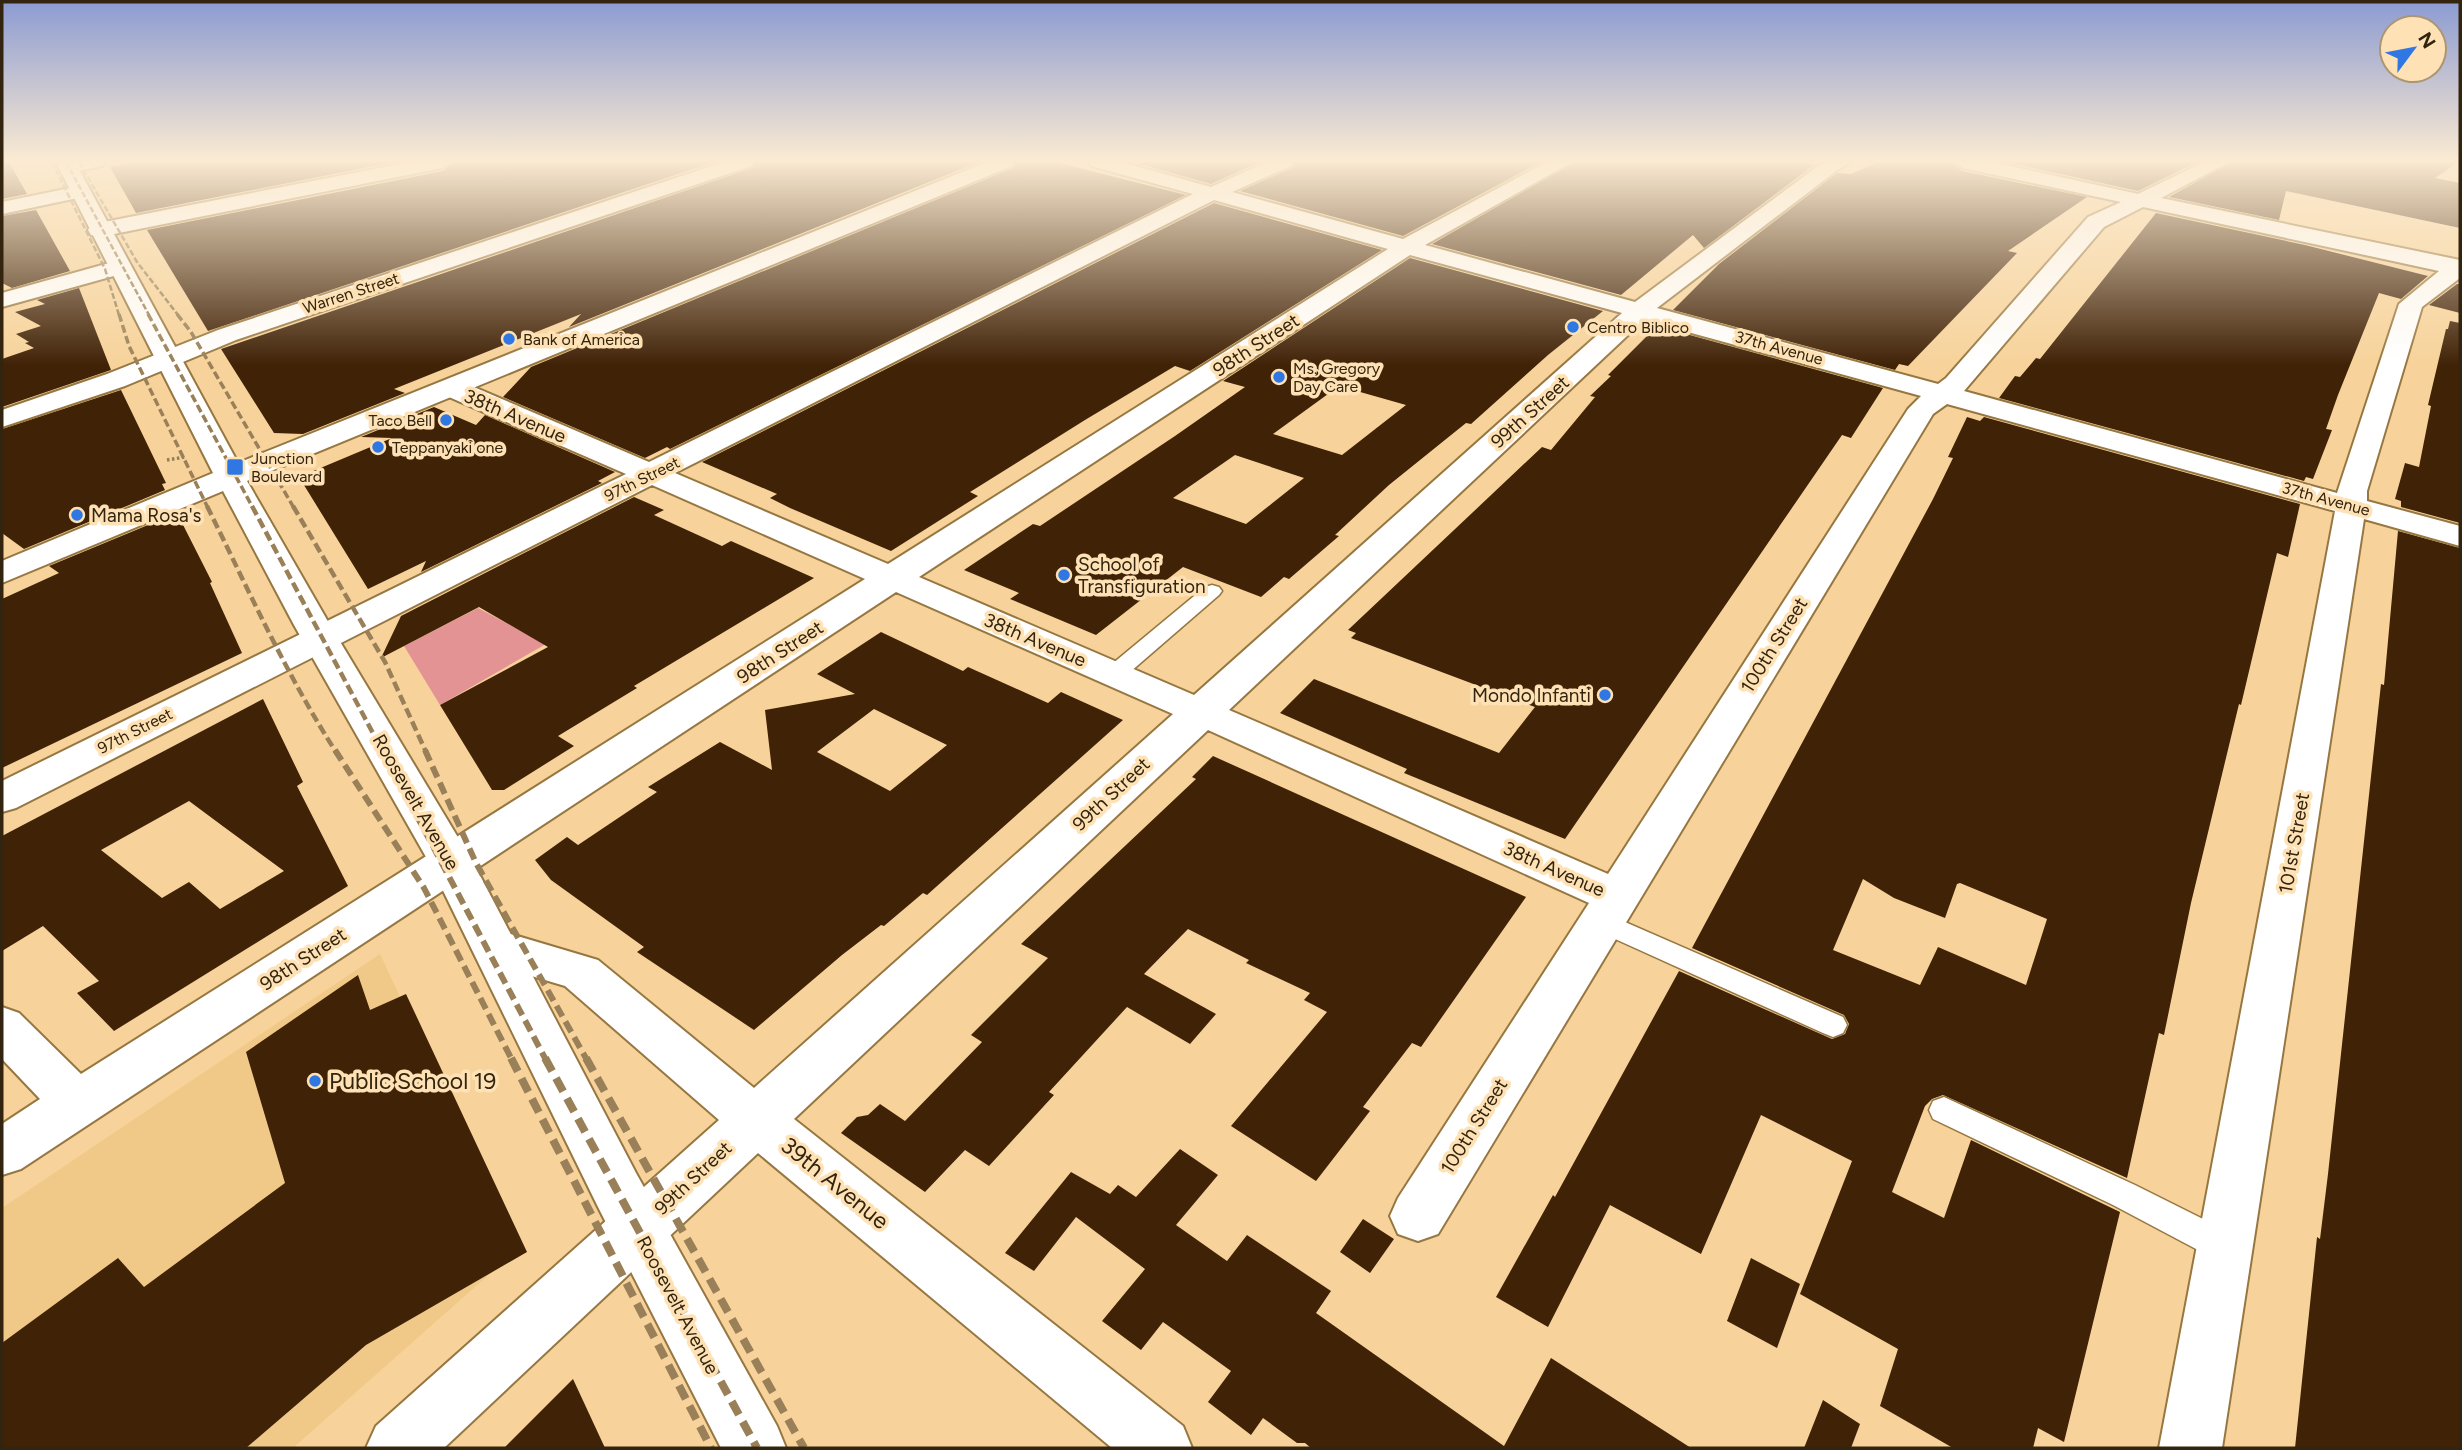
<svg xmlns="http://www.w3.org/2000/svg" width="2462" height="1450" viewBox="0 0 2462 1450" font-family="Figtree,sans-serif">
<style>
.built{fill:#f0c989}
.green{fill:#e49394}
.building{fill:#402207;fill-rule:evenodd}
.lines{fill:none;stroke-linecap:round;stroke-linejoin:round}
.service-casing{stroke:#977741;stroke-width:3}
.minor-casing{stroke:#977741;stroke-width:4}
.secondary-casing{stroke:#977741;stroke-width:4}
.path{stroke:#977d56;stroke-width:3.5;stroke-dasharray:2.5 2.5;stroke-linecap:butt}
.service{fill:#fff;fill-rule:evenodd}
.minor{fill:#fff;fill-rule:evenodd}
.secondary{fill:#fff;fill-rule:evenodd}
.rail-far4{stroke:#998058;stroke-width:2.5;stroke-dasharray:6 2.5;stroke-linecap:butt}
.rail-far3{stroke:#998058;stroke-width:3.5;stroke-dasharray:8 3.5;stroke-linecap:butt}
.rail-far2{stroke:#998058;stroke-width:4.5;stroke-dasharray:10 4.5;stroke-linecap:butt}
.rail-far1{stroke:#998058;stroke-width:6;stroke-dasharray:12 6;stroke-linecap:butt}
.rail{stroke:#998058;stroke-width:8;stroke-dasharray:15 8;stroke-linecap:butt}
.poi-dot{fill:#2f77e3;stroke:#fee2b5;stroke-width:2.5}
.labels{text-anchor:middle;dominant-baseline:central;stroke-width:7;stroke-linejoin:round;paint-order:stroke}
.far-street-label{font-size:16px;fill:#32240e;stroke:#fee2b5}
.far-poi-label{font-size:16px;fill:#32240e;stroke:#fee2b5;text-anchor:start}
.street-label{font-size:19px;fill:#32240e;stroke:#fee2b5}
.poi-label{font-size:19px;fill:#32240e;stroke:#fee2b5;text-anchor:start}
.near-poi-label{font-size:23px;fill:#32240e;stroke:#fee2b5;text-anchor:start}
.near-street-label{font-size:23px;fill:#32240e;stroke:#fee2b5}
</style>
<rect width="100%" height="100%" fill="#f7d39b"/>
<!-- built -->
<path class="built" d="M380 954 518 1249 293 1448H2V1208Z"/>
<!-- green -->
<path class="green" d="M478 608 546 644 440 705 404 646Z"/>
<!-- building -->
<path class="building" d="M2 162H9L27 194 2 199Z
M136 162H394L136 213 110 167Z
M454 162H714L208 331 147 230 443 171Z
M755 162H979L569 327 581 314 394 389 405 393 303 434 274 433 221 349 752 168Z
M1016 162H1056L1186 195 670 449 667 447 645 458 503 397 531 367 1013 168Z
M1145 162H1260L1211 184 1140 164Z
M1295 162H1541L1403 236 1240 191 1292 168Z
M1575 162H1802L1814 165 1704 248 1693 235 1621 295 1432 244Z
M1878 162H1951L1962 171 2087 197 2008 251 2017 253 1908 366 1899 364 1895 370 1673 310 1719 264 1837 173 1851 174Z
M2006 162H2197L2138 191Z
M2232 162H2458L2435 178 2460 183V228L2286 191 2279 220 2169 197Z
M1214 203 1382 250 1190 371 1175 366 1085 420 970 492 978 496 891 551 790 508 770 498 777 494 702 462Z
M36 210 70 271 12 288 2 283V216Z
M2156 213 2305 245 2428 276 2401 299 2379 293 2338 395 2326 429 2332 430 2313 479 2306 477 2304 481 1999 398 2015 376 2020 377 2036 358 2040 359Z
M1410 258 1603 311 1548 355 1471 424 1466 423 1389 485 1335 535 1339 536 1289 579 1284 577 1261 597 1183 567 1096 635 1010 599 1019 593 964 570 1033 524 1040 526 1175 436 1245 387 1223 381ZM1339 386 1406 405 1342 455 1273 434ZM1235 455 1304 478 1246 524 1173 498Z
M2457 284H2460V313L2429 305Z
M79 288 111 370 2 407V359L34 348 25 343 29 342 16 334 41 326 15 312 45 304 37 300Z
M2450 321 2460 323V523L2401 507V501L2395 499 2405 463 2419 467 2431 406 2428 405 2446 329H2448Z
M1657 326 1883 388 1851 438 1842 435 1565 839 1404 773 1407 769 1280 713 1314 679 1499 753 1535 707 1351 638 1356 633 1348 630 1542 447 1551 450 1595 397 1590 396 1611 376 1608 375Z
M121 390 166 483 162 484 165 490 24 549 2 533V429Z
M434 407 476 425 485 415 615 472 598 481 602 483 421 572 426 561 368 589 299 477 392 438 361 437Z
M1967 417 1980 421 1984 417 2300 504 2288 557 2277 553 2241 705 2239 704 2191 903 2164 1035 2159 1033 2127 1178 1943 1095 1932 1099 1925 1106 1892 1192 1944 1218 1971 1140 2120 1212 2064 1442 2038 1428 2033 1448H1953L1880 1406 1898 1349 1800 1294 1852 1161 1761 1115 1701 1254 1610 1205 1548 1327 1496 1297 1553 1195 1555 1197 1679 971 1832 1039 1845 1034 1849 1024 1844 1015 1692 948 1933 499 1953 458 1948 457ZM1863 879 1894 898 1945 918 1957 884 1960 883 2047 919 2026 985 1938 947 1920 985 1833 950Z
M634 497 664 510 654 515 722 546 731 541 814 578 634 686 637 688 558 736 574 746 504 790H492L440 705 548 647 479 607 381 658 401 616Z
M177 513 212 582 210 583 242 653 2 768V599L59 573 49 566Z
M2398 531 2460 548V1448H2295L2317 1237 2320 1239 2328 1174 2381 684 2384 685Z
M881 632 963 671 968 667 1048 703 1061 692 1123 720 927 895 923 893 884 926 881 925 842 955 754 1030 637 952 644 947 551 880 535 860 567 837 578 845 657 792 648 787 720 742 772 770 765 710 855 694 817 674ZM874 709 947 745 890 791 817 752Z
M263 699 303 782 297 786 348 886 114 1031 77 993 99 981 43 926 2 951V836ZM189 801 224 827 284 871 220 909 189 882 162 898 101 850Z
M1213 756 1526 897 1421 1047 1412 1043 1363 1107 1370 1111 1316 1181 1231 1126 1327 1012 1304 1000 1310 993 1246 963 1249 960 1188 929 1144 974 1216 1014 1190 1044 1127 1007 1049 1092 1054 1095 989 1166 965 1150 925 1192 841 1133 857 1117 868 1115 880 1104 905 1121 982 1042 971 1035 1048 958 1021 944 1196 779 1192 777Z
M358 975 370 1010 406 994 527 1252 366 1345 246 1448H2V1343L118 1258 144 1287 285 1183 246 1052Z
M1180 1149 1218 1175 1176 1225 1227 1261 1247 1235 1331 1291 1316 1313 1504 1446 1551 1358 1691 1448H1311L1305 1443H1297L1263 1418 1251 1435 1208 1402 1231 1371 1163 1322 1141 1350 1102 1321 1145 1269 1076 1217 1034 1271 1005 1253 1071 1172 1110 1194 1118 1185 1136 1197Z
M1363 1219 1394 1239 1370 1273 1340 1252Z
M1751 1258 1800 1284 1777 1348 1727 1321Z
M573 1379 605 1448H504Z
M1823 1400 1860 1424 1851 1448H1804Z"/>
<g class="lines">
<defs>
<path id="service" d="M1212 585 1219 587 1222 591 1219 595 1122 679H1106L1103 674 1106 669 1205 587Z
M1602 912 1843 1017 1847 1025 1843 1033 1833 1037 1823 1033 1593 929 1589 922 1593 915Z
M1944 1097 2135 1185 2237 1236 2242 1247 2237 1258 2225 1263 2213 1258 2113 1205 1933 1119 1929 1110 1933 1101Z"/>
<path id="minor" d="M63 162H104L102 166 68 173 58 167Z
M410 162H451L442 168 99 237 91 235 88 230 91 225 99 223Z
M724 162H753L751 166 236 340 125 386 2 427V410L107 374 218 330Z
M1089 162H1121L1211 187 1267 162H1293L1291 166 1232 192 1403 239 1547 162H1572L1425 245 1635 302 1822 163 1851 162 1836 171 1657 308 1938 384 1946 378 2088 217 2121 202 1963 168 1954 162H1992L2138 194 2204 162H2229L2161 198 2460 260V278L2422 307 2367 491V501L2460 526V546L2364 519 2222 1448H2159L2335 511 1947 404 1933 414 1438 1234 1418 1241 1398 1234 1390 1216 1398 1198 1589 903 1208 730 794 1119 1183 1426 1192 1448H1112L758 1153 444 1448H366L376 1426 719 1120 565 986 478 960 471 947 478 934 494 929 598 960 754 1088 1173 714 896 592 21 1169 2 1175V1124L40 1099 2 1059V1007L19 1013 81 1074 865 579 652 485 16 808 2 812V781L626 474 442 394 438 388 442 382 452 380 462 382 649 462 1193 194 1091 166ZM1214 200 1388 249 888 564 675 473ZM2143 207 2439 271 2399 304 2337 493 1964 391 2104 227ZM1410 255 1622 313 1194 695 919 577ZM1644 320 1921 396 1908 409 1608 874 1229 710Z
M80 186 87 188 90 192 87 196 2 214V202Z
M120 260 128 262 131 267 128 272 2 307V293Z"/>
<path id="secondary" d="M56 162H75L238 463 987 162H1014L1012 166 247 481 330 625 474 864 636 1173 777 1426 786 1448H721L598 1207 430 864 294 625 223 491 2 583V561L213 473Z"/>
</defs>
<!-- service casing -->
<use href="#service" class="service-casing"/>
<!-- minor casing -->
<use href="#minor" class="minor-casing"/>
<!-- secondary casing -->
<use href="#secondary" class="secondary-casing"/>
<!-- path -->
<path class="path" d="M167 460 185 457"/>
<!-- service -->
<use href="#service" class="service"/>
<!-- minor -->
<use href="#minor" class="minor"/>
<!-- secondary -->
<use href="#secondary" class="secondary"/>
<!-- rail-far4 -->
<path class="rail-far4" d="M52 162 105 269 119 315
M66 162 149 315
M79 162 137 262 178 315"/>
<!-- rail-far3 -->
<path class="rail-far3" d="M119 314 129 346 208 508
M148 314 253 508
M177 314 191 332 294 508"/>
<!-- rail-far2 -->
<path class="rail-far2" d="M207 506C248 589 286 674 336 752
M252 506 383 752
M293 506 385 662 426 752"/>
<!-- rail-far1 -->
<path class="rail-far1" d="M335 750 424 888 512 1060
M382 750 546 1060
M425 750 476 863 587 1060"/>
<!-- rail -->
<path class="rail" d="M511 1058 711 1448
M545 1058 757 1448
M586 1058 804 1448"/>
</g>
<!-- sky -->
<linearGradient id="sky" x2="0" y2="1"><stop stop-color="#8b9ad1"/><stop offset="0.44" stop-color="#fbebd2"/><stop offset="1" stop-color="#fbebd2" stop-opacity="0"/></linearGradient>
<rect width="2462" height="365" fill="url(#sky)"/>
<!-- markers -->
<g class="poi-dot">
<circle cx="1573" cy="327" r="7"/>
<circle cx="509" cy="339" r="7"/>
<circle cx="1279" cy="377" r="7"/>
<circle cx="446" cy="420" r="7"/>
<circle cx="378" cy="447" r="7"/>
<rect x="226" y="458" width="18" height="18" rx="3.5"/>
<circle cx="77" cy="515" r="7"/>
<circle cx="1064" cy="575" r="7"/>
<circle cx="1605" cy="695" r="7"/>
<circle cx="315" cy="1081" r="7"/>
</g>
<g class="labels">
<!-- far-street labels -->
<g class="far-street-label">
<text transform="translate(351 293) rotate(-18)">Warren Street</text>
<text transform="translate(1779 348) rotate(15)">37th Avenue</text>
<text transform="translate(642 479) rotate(-26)">97th Street</text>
<text transform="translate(2326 499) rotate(15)">37th Avenue</text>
<text transform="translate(135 731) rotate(-27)">97th Street</text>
</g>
<!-- far-poi labels -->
<g class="far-poi-label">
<text x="1587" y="327">Centro Biblico</text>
<text x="523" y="339">Bank of America</text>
<text x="1293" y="368">Ms. Gregory<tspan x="1293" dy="18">Day Care</tspan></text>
<text x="432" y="420" text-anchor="end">Taco Bell</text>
<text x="392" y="447">Teppanyaki one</text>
<text x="251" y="458">Junction<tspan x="251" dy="18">Boulevard</tspan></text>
</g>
<!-- street labels -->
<g class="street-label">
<text transform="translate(1256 345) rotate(-33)">98th Street</text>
<text transform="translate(1530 412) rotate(-42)">99th Street</text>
<text transform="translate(515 416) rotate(23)">38th Avenue</text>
<text transform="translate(1035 640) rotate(23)">38th Avenue</text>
<text transform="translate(1774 645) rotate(-58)">100th Street</text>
<text transform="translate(780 652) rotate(-33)">98th Street</text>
<text transform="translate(1111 794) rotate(-43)">99th Street</text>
<text transform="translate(416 802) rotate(60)">Roosevelt Avenue</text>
<text transform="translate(2294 843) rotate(-80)">101st Street</text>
<text transform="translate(1554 869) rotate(24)">38th Avenue</text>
<text transform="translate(303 959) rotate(-33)">98th Street</text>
<text transform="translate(1474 1126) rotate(-58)">100th Street</text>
<text transform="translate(693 1178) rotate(-43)">99th Street</text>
<text transform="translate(678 1305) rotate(62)">Roosevelt Avenue</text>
</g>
<!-- poi labels -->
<g class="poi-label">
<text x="91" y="515">Mama Rosa's</text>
<text x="1078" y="564">School of<tspan x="1078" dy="22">Transfiguration</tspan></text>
<text x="1591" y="695" text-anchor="end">Mondo Infanti</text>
</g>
<!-- near-poi labels -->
<g class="near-poi-label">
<text x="329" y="1081">Public School 19</text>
</g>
<!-- near-street labels -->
<g class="near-street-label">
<text transform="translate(835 1183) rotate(39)">39th Avenue</text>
</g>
</g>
<!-- border -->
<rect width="2462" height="1450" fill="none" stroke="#32240e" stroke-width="7"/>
<!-- north arrow -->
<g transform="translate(2413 49) rotate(58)"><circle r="33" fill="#fee2b5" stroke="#ac9672" stroke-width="2"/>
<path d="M0-5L12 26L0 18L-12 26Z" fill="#2f77e3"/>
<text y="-10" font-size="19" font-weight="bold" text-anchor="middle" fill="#32240e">N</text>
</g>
</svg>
